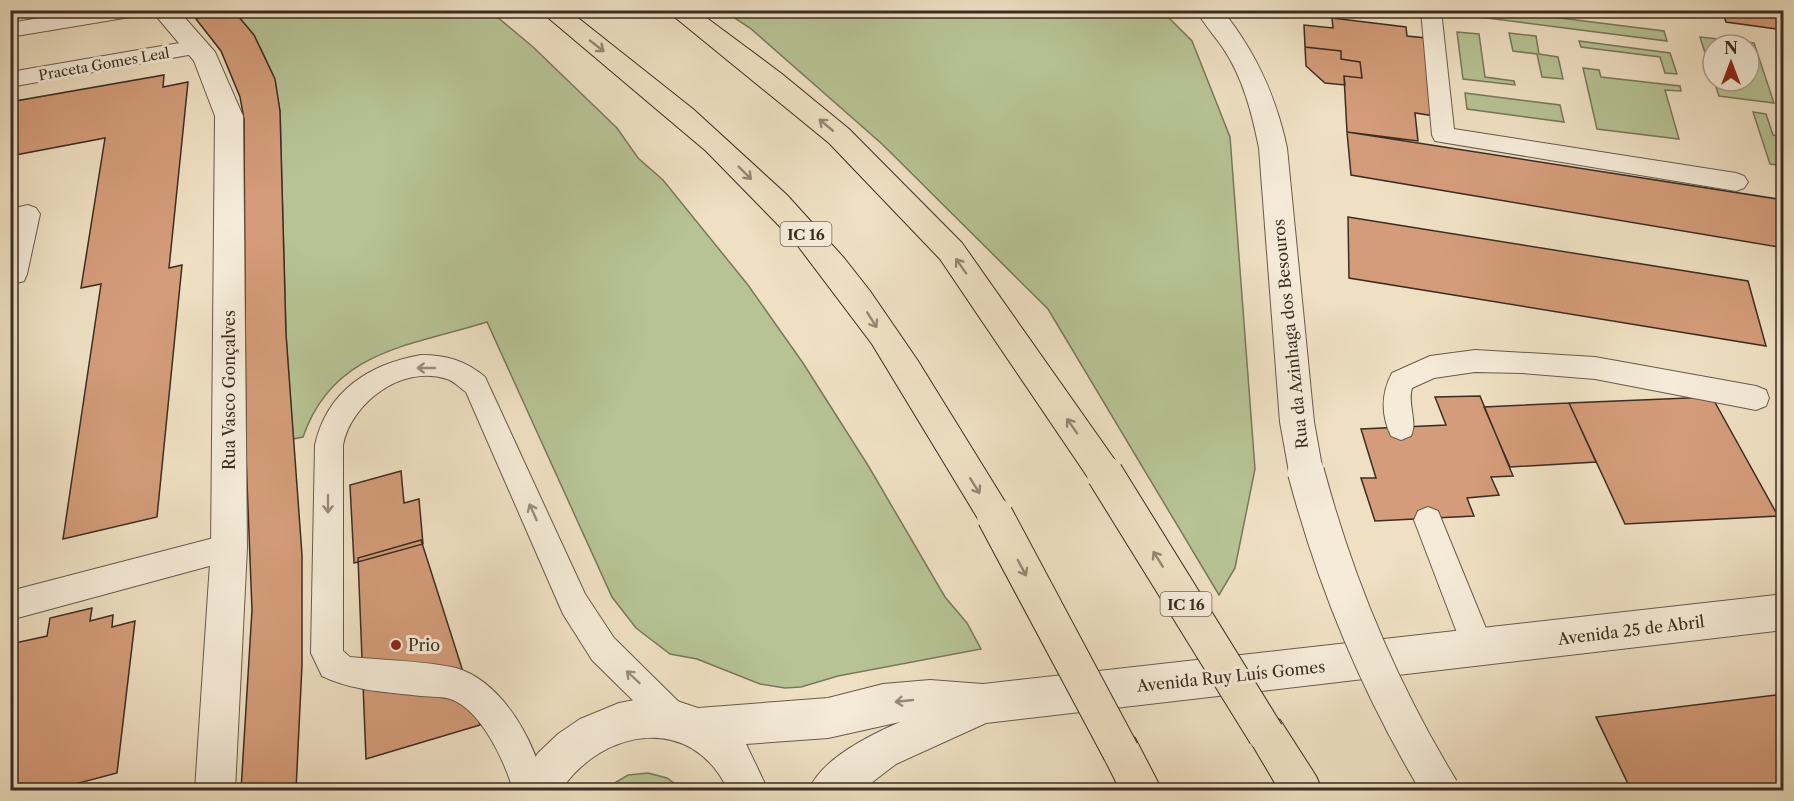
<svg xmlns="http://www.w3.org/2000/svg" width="1794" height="801" viewBox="0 0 1794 801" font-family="'Libre Caslon Text',serif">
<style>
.green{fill:#b7c395;stroke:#79785c;stroke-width:1.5}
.building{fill:#d49c7a;stroke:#3b2d22;stroke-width:1.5}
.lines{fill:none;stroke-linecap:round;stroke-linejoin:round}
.service-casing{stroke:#685a4a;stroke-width:2}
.minor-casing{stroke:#685a4a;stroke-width:2}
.tertiary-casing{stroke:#685a4a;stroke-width:2}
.trunk-casing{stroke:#3b2d22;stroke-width:2}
.service{fill:#f5ebd8;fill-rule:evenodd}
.minor{fill:#f5ebd8;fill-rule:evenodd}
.tertiary{fill:#f5ebd8;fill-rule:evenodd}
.trunk{fill:#efe0c3;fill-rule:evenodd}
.tertiary-bridge-casing{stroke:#685a4a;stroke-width:38;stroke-linecap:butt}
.trunk-bridge-casing{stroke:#3b2d22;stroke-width:38;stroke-linecap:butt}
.tertiary-bridge{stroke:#f5ebd8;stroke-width:36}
.trunk-bridge{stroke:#efe0c3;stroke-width:36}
.oneway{stroke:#958672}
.oneway2{stroke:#988c7d}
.poi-dot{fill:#8f2418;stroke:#f5ebd8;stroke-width:2}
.labels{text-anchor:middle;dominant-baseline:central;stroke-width:6;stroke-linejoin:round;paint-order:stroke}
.far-street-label{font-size:14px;fill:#3b2d22;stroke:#f5ebd8}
.shield{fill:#f5ebd8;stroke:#736659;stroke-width:1.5}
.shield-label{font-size:15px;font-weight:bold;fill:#3b2d22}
.street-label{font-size:16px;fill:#3b2d22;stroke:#f5ebd8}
.poi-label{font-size:16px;fill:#3b2d22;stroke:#f5ebd8;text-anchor:start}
</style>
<rect width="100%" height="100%" fill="#efe0c3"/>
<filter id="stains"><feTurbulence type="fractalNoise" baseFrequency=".00333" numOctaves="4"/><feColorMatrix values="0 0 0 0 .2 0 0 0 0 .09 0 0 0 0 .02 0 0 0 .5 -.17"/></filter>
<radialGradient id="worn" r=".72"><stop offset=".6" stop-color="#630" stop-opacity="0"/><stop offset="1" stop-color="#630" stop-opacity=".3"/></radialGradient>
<!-- green -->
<path class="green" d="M233 11H490L533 47 617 128 638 158 663 180 748 285 803 363 869 467 945 597 967 623 981 649 838 676 801 687 785 688 760 684 697 659 670 654 636 628 612 597 487 322C410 346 333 350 303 437L293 439 286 334 280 111C273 67 262 44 233 11Z
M724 11H1162L1192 41 1230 137 1255 469 1235 568 1219 595 1048 309 882 144 750 28Z
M1455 11H1503L1664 31 1667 41 1456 14Z
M1457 32 1479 34 1485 77 1514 81 1515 85 1463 79Z
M1509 33 1536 36 1539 54 1558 57 1563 79 1542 77 1537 54 1513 51Z
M1700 37 1754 43 1774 103 1719 96 1714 81H1749V45H1713V78Z
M1579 41 1670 53 1677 74 1665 73 1660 57 1581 47Z
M1583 68 1599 70 1601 77 1680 86 1681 91 1665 90 1679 139 1597 129Z
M1465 93 1560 105 1564 122 1467 109Z
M1753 112 1766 114 1773 135 1783 137V145L1777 144 1783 166 1770 164Z
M648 773 667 778 683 790H603L628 775Z"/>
<!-- building -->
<path class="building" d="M214 10H233L254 35 275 79 280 111 286 334 302 555V665L296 790H241L252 610 246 456 244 119 240 97 221 51 196 19Z
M1722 10H1784V30L1726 22Z
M1332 18 1406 27 1407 36 1426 38 1435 116 1415 113 1418 141 1347 132 1344 76 1362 78 1360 62 1341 59V51L1305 47 1304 25 1333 28Z
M1305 47 1341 51V59L1360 62 1362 78 1344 76 1345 85 1325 83 1306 66Z
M164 75 163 87 188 82 169 268 182 265 157 517 63 539 101 284 81 288 105 138 10 156V102Z
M1347 132 1784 200V248L1351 175Z
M1348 217 1748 281 1766 346 1349 278Z
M1480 396 1513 476 1491 477 1499 495 1467 498 1474 516 1375 521 1361 478H1376L1361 429 1446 425 1435 397Z
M1712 397 1778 516 1625 524 1569 403Z
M1569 403 1596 462 1510 467 1484 407Z
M401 471 404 503 419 499 423 544 354 563 350 485Z
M421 540 480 725 366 759 358 558Z
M92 608 90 621 113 615 112 627 135 621 117 773 75 784 74 790H10V644L47 636 50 618Z
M1784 694V790H1631L1596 717Z"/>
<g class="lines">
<defs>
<path id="service" d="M86 10H140L137 15 130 17 10 37V23Z
M1421 10H1441L1454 129 1736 173 1744 176 1748 182 1744 188 1736 191 1435 141 1432 135Z
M197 40 205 42 208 47 205 52 10 87V72Z
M28 205 36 208 40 214 27 274 24 281 10 285V239L13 226 10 227V209Z
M1475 350 1595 357 1756 386 1766 390 1769 398 1766 406 1756 410 1595 379 1522 373 1475 372 1434 378 1412 388C1407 405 1418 421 1411 436L1401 440 1391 436C1381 415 1381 394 1392 373L1430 356Z
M421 355C447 355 466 361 485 377L585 594 614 638 685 708 690 719 685 730 674 735 663 730 592 660 563 614 466 392C460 388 454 381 447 379 402 364 351 403 343 445V651L350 657C380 660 427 661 456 668 504 682 537 745 545 790H513C505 762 482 712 453 700 444 696 431 697 421 696 386 692 353 691 322 676L311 653 315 445C327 391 369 364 421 355Z
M1428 507 1438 511 1494 648 1489 659 1478 663 1467 659 1414 520 1418 511Z
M229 534 239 538 244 548 239 558 10 620V591Z"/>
<path id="minor" d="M151 10H178L215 52 243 116 247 548 235 790H195L211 548 215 116 194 61Z"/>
<path id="tertiary" d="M1196 10H1222C1256 52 1276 96 1287 148L1314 422 1323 472 1318 483 1306 487 1294 483 1289 472 1280 422 1259 148C1252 113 1243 78 1223 48 1214 35 1204 24 1196 10Z
M1784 594V630L986 723 896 764 862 790H809C821 759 870 735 900 722L828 738 746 744 768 790H728C692 713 603 728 561 790H517L523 776 538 753 558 734 580 719 619 703 645 698 671 699 698 708 828 698 883 684 930 680 983 684Z"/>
<path id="trunk" d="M539 10H568L693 109 787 195 844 258 870 291 918 361 1007 505 1013 516 1007 527 995 532 983 527 872 344 795 242 706 151Z
M666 10H696L782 74 849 129 962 243 1117 463 1122 474 1117 485 1105 489 1093 485 940 259 829 143Z
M1266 714 1280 720 1316 776 1322 790H1279L1246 734 1252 720Z
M1121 732 1135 738 1162 790H1120L1101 752 1107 738Z"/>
</defs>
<!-- service casing -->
<use href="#service" class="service-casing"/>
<!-- minor casing -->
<use href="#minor" class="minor-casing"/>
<!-- tertiary casing -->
<use href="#tertiary" class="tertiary-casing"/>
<!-- trunk casing -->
<use href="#trunk" class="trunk-casing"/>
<!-- service -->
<use href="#service" class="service"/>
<!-- minor -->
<use href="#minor" class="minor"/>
<!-- tertiary -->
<use href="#tertiary" class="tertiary"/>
<!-- trunk -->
<use href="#trunk" class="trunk"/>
<defs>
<path id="tertiary-bridge" d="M1306 472C1336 585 1380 690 1441 790"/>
<path id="trunk-bridge" d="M1105 474 1266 734
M995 516 1121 752"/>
</defs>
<!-- tertiary-bridge casing -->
<use href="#tertiary-bridge" class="tertiary-bridge-casing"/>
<!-- trunk-bridge casing -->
<use href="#trunk-bridge" class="trunk-bridge-casing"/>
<!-- tertiary-bridge -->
<use href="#tertiary-bridge" class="tertiary-bridge"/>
<!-- trunk-bridge -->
<use href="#trunk-bridge" class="trunk-bridge"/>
</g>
<!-- one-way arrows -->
<defs><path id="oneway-shaft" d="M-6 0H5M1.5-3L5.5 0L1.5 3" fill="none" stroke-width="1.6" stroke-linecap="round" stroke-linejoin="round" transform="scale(1.5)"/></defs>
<g class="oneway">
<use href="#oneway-shaft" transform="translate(597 46) rotate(38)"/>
<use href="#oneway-shaft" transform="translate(826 125) rotate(-140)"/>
<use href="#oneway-shaft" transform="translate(745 173) rotate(45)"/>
<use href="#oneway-shaft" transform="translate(961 266) rotate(-125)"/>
<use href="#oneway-shaft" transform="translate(872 320) rotate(58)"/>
<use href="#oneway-shaft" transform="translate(1072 426) rotate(-125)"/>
<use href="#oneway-shaft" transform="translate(975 486) rotate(58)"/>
<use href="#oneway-shaft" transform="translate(1158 559) rotate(-122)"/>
<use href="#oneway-shaft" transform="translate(1022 568) rotate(62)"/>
</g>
<g class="oneway2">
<use href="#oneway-shaft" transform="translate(426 368) rotate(-180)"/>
<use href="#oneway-shaft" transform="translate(328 504) rotate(90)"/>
<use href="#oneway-shaft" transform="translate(533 512) rotate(-114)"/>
<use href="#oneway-shaft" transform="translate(633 677) rotate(-137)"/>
<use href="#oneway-shaft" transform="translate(904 701) rotate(174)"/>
</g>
<!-- markers -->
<circle class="poi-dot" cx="396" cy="645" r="6"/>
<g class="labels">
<!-- far-street labels -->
<g class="far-street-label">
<text transform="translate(104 64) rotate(-10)">Praceta Gomes Leal</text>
</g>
<!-- shield labels -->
<g class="shield">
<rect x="780.5" y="222" width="51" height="24" rx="4.5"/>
<rect x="1160.5" y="592" width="51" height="24" rx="4.5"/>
</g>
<g class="shield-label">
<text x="806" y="234">IC 16</text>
<text x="1186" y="604">IC 16</text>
</g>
<!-- street labels -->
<g class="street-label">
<text transform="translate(1290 334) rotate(-96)">Rua da Azinhaga dos Besouros</text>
<text transform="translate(229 390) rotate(-90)">Rua Vasco Gonçalves</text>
<text transform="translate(1631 630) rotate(-7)">Avenida 25 de Abril</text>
<text transform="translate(1231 676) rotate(-6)">Avenida Ruy Luís Gomes</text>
</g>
<!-- poi labels -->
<g class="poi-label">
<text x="408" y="645">Prio</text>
</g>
</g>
<!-- margin -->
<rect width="1794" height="801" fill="none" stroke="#efe0c3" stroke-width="36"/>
<rect x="12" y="12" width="1770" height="777" fill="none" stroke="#3b2d22" stroke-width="3"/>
<rect x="18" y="18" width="1758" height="765" fill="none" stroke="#3b2d22" stroke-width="1.5"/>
<!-- north arrow -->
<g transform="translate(1731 63)"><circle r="28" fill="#f5ebd8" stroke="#ab9f8f" stroke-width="1.5"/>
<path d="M0-4.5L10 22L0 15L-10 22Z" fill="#8f2418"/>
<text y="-9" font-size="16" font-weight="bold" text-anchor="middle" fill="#3b2d22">N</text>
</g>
<rect width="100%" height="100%" filter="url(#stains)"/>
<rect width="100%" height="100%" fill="url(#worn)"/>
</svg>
